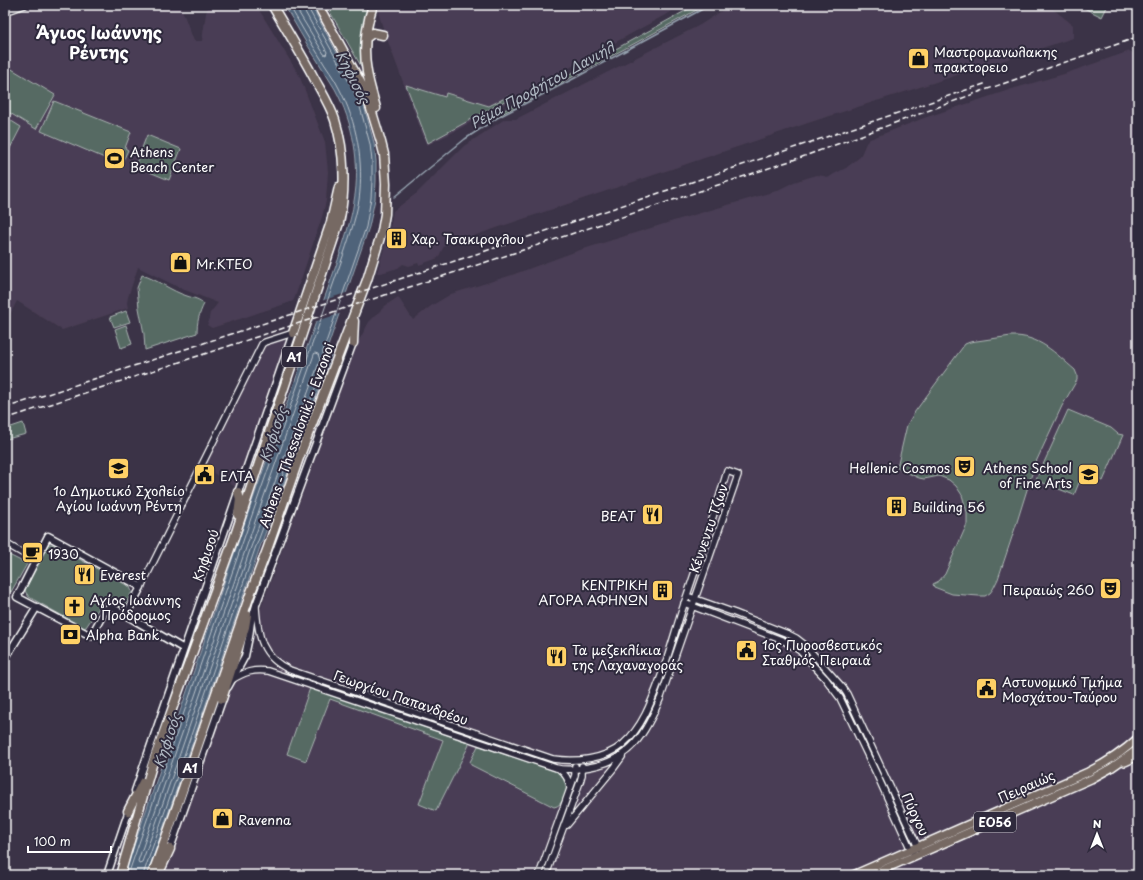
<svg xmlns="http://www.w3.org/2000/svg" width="1143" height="880" viewBox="0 0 1143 880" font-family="'Playpen Sans',sans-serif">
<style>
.built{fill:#4a3e54}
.green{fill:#566a64;stroke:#aab4b2}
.water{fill:#4f647a;stroke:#95a2af}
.pier{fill:#3b3347}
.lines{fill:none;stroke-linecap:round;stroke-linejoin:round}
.shore{stroke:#b9c1ca;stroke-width:1}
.stream{stroke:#95a2af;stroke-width:1.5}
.tertiary-casing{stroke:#fff;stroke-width:8}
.secondary-casing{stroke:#fff;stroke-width:9}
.primary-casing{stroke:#fff;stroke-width:10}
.motorway-casing{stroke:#fff;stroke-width:11}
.tertiary{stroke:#2f2a3d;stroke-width:5.5}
.secondary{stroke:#2f2a3d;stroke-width:6}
.primary{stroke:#766964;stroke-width:7}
.motorway{stroke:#766964;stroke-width:8}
.rail{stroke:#fff;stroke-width:1.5;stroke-dasharray:6 3;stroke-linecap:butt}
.labels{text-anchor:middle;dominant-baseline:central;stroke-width:4;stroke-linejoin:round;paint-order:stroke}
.shield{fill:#2f2a3d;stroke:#c1bfc5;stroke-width:1}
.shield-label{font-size:12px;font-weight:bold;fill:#fff}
.poi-label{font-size:13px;fill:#fff;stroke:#2f2a3d;text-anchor:start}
.street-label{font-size:13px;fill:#fff;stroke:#2f2a3d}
.water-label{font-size:14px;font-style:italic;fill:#b0b9c3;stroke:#2f2a3d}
.district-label{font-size:17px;font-weight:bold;fill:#fff;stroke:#2f2a3d}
</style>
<rect width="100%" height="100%" fill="#3b3347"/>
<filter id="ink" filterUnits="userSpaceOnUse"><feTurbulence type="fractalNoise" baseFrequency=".025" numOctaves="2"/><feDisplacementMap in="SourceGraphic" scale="8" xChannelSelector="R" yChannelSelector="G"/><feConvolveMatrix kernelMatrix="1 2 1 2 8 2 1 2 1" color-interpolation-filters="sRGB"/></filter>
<g filter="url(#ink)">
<!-- built -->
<path class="built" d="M39 5H180L194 41H202L206 13 209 5H256L299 75 325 142 328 172 326 201 322 217 295 297 293 301 285 304 212 328 207 325 208 323 210 313 218 303 180 288 138 267 128 297 127 303 128 308 62 330 17 301 5 324V17Z
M378 5H683L448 135 427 145 425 141 383 28 378 12Z
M731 5H1048L1073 25V38L811 122 461 240 444 246 438 258 419 265 418 263 409 266 403 264 398 268 381 273H377L391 223 393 211 417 193 464 146 505 119H516L700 25Z
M1130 51 1138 57V875H164L229 691 236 681 245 676 254 673H263L274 675 278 659 266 645 262 638 259 617 260 611 355 348 369 322 385 306 398 297 413 320 431 306 451 294 512 275 577 251 680 219 776 191 794 182 810 177 817 175 824 176 828 178 834 174 846 168 860 157 866 143 870 139 924 118 1012 89 1064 74Z
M281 340 285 341 287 344 237 488 204 467 265 346 267 343Z"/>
<!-- green -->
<path class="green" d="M326 5H371L362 66H361Z
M696 5H706L574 76 496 117 495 115Z
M1078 5H1108L1102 17Z
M5 65 55 95 36 129 5 110Z
M406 85 445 97 446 93 489 106 511 95 512 97 428 143Z
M54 101 131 132 125 148 128 150 121 165 41 131Z
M5 117 21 127 5 158Z
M147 135 181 149 169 180 135 166Z
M142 275C158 280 171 291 187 296 193 298 200 299 204 304 199 314 197 322 197 333L145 350 144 334 139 308 137 288Z
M126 311 130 322 114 327 110 317Z
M126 325 132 344 121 348 115 329Z
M1011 336C1039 335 1055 353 1075 370L1077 375V380L1062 406 1035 464 1016 525 998 579 993 589 990 593 985 596H979L952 594 934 587 933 584 939 581 945 574 967 524V512L962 495 956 486 949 480 939 476 924 479 919 478 897 468 907 425 914 413 965 344 970 342Z
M1068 410 1111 428 1118 434 1123 435 1103 481 1083 473 1074 495 1036 480Z
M23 423 26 434 7 439 5 429Z
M49 544H52L130 587 132 592 124 607 122 608C116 607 112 601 105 602L101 605 86 627 84 628 29 597 25 591 26 584 45 546Z
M7 554 27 564 11 592 5 589V558Z
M310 688 468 742 469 745 436 811 419 804 443 740 330 699 306 761 287 754Z
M478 746H480L558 772C562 775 565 778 566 783 568 791 563 806 554 807L471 765 470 762Z"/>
<!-- water -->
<path class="water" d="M284 5H311L356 88 364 106 374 143 376 161V181L375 199 369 227 326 352 331 356 259 550 147 875H124L247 516 338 260C344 241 351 221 354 201 361 164 353 122 335 89 329 79 323 70 317 60 305 42 295 23 284 5Z"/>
<!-- pier -->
<path class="pier" d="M349 292 342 313 314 322 321 301Z"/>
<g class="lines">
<!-- shore -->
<path class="shore" d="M294 5 324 54 326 55 327 52 304 10 303 5
M315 353 318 354 320 360 251 547 153 832 142 862 139 863 138 861 256 519Z
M128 875 251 518 341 262C348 242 355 221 359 200 364 162 357 122 339 88 334 77 326 68 320 57 309 40 299 22 289 5
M143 875 255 549 326 359 323 354V351L366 227 371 198 372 181V161L370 144 360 107 353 89 308 8V5"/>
<!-- stream -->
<path class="stream" d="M394 197 465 139 497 118 575 78 710 5"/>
<defs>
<path id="tertiary" d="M5 12 25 5
M5 543 36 561
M141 587 262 344 265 342 293 333
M687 596 735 613 788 634 796 638 805 645 843 688 847 694 918 847V849
M684 603 784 641 799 650 825 678 840 698 877 775 911 850 913 852
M232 680C244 672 254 669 268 671L556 768C567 771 579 769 590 767 631 760 646 733 661 697L738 475 727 471C714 516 699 560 684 604 677 625 671 647 664 668 654 694 645 725 623 744 604 760 576 762 553 759L290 670C261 657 258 636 256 607
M559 769C566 774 569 780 570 788
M567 825 614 768 622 757
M539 875 575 775V766
M546 875 580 782 582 775V766"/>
<path id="secondary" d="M126 615 141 587 48 536 17 597 91 636 106 609 110 607H112L184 649
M5 659 37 607
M228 687 245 656 249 637 251 622 256 605 353 343
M135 791 293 333
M169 852 224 695
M107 875 130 807"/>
<path id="primary" d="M1125 762 1138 756
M853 875 1088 772C1106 763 1123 752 1138 738
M871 875 1091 779 1111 768 1138 749"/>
<path id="motorway" d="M373 5C366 26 363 50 367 72 369 84 373 96 376 108
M366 38 373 33 383 35
M293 333 331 222 339 187
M353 343 354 321
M238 515 240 499 238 492
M222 699 245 627 247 615
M128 811 143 782
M120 875 153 762 234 538 339 223C346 190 345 152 335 120 330 105 321 91 313 76 300 52 286 29 272 5
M152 875 169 829 251 592 267 550 299 458 367 280 382 231 385 214 386 184 384 154 381 142 371 109 364 89 318 5
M158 875 170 849"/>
</defs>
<!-- tertiary casing -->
<use href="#tertiary" class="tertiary-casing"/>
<!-- secondary casing -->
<use href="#secondary" class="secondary-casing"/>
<!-- primary casing -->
<use href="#primary" class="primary-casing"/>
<!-- motorway casing -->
<use href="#motorway" class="motorway-casing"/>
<!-- tertiary -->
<use href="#tertiary" class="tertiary"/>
<!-- secondary -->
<use href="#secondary" class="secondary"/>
<!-- primary -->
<use href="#primary" class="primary"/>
<!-- motorway -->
<use href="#motorway" class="motorway"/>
<!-- rail -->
<path class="rail" d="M5 408 519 240 987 83
M5 419 523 250 802 157 979 92 1138 37"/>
</g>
</g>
<!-- icons -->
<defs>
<symbol id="shop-square" viewBox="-11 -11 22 22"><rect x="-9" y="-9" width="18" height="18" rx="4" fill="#ffd166" stroke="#2f2a3d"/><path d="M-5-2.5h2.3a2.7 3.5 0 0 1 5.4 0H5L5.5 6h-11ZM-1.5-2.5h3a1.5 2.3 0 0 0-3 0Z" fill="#111"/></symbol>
<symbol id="stadium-square" viewBox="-11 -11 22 22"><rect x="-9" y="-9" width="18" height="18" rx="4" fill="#ffd166" stroke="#2f2a3d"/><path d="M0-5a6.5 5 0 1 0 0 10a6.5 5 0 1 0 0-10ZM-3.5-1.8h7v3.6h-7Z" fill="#111"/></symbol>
<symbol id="building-square" viewBox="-11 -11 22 22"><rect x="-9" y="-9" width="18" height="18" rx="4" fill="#ffd166" stroke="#2f2a3d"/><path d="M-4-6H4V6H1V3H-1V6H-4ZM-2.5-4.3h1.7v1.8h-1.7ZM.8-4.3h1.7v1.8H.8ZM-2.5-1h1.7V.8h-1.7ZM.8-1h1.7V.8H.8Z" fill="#111"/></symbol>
<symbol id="theatre-square" viewBox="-11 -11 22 22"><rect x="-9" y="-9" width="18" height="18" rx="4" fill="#ffd166" stroke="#2f2a3d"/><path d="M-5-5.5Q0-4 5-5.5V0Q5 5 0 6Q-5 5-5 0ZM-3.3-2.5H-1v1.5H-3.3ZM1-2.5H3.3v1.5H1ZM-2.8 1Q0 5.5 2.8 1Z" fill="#111"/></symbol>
<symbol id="school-square" viewBox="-11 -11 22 22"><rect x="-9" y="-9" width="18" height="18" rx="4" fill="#ffd166" stroke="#2f2a3d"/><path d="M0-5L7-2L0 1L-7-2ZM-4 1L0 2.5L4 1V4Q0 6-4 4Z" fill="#111"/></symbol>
<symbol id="university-square" viewBox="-11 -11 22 22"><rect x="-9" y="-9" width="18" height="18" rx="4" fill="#ffd166" stroke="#2f2a3d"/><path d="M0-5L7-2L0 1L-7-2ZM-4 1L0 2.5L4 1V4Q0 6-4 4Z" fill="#111"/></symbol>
<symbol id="civic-square" viewBox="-11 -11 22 22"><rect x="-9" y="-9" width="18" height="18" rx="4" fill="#ffd166" stroke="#2f2a3d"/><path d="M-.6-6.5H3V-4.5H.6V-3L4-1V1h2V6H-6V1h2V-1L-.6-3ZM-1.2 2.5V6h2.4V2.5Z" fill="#111"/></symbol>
<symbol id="restaurant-square" viewBox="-11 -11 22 22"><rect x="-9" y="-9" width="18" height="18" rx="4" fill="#ffd166" stroke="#2f2a3d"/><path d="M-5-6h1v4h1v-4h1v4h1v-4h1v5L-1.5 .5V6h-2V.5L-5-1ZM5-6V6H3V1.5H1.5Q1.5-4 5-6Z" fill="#111"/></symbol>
<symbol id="cafe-square" viewBox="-11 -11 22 22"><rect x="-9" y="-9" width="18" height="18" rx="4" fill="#ffd166" stroke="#2f2a3d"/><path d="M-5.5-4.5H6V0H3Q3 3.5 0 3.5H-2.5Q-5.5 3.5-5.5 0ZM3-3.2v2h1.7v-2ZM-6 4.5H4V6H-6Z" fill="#111"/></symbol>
<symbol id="church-square" viewBox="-11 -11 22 22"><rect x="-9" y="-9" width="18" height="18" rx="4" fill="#ffd166" stroke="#2f2a3d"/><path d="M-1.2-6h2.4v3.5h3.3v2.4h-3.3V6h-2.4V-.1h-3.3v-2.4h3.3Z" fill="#111"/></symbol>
<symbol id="bank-square" viewBox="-11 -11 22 22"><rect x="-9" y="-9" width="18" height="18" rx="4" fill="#ffd166" stroke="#2f2a3d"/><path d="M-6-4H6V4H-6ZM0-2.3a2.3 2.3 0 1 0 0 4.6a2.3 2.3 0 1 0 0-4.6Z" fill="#111"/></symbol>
</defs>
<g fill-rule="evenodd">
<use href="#shop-square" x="906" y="46" width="25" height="25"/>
<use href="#stadium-square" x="102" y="146" width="25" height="25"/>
<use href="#building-square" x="384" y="226" width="25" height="25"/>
<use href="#shop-square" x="168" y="250" width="25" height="25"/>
<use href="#theatre-square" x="952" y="454" width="25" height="25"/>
<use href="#school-square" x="106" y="456" width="25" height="25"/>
<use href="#university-square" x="1076" y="462" width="25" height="25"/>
<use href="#civic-square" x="192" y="462" width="25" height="25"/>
<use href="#building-square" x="884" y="494" width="25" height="25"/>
<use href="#restaurant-square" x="640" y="502" width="25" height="25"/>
<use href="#cafe-square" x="20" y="540" width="25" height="25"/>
<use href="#restaurant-square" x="72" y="562" width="25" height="25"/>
<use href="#theatre-square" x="1098" y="576" width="25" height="25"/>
<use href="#building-square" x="650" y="578" width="25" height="25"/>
<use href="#church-square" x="62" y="594" width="25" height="25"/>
<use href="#bank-square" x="58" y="622" width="25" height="25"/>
<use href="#civic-square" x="734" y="638" width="25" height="25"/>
<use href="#restaurant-square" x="544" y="644" width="25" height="25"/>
<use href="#civic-square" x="974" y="676" width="25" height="25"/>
<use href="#shop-square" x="210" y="806" width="25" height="25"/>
</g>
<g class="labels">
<!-- shield labels -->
<g class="shield">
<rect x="282" y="347" width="24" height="20" rx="3"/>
<rect x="178" y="758" width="24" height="20" rx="3"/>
<rect x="974" y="812" width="42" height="20" rx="3"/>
</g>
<g class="shield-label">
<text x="294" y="357">Α1</text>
<text x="190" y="768">Α1</text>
<text x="995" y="822">ΕΟ56</text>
</g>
<!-- poi labels -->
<g class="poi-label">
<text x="934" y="51">Μαστρομανωλακης<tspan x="934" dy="15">πρακτορειο</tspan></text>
<text x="130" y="151">Athens<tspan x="130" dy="15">Beach Center</tspan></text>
<text x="412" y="238">Χαρ. Τσακιρογλου</text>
<text x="196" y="263">Mr.KTEO</text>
<text x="950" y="467" text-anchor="end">Hellenic Cosmos</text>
<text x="1072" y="467" text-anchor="end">Athens School<tspan x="1072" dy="15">of Fine Arts</tspan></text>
<text x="220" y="475">ΕΛΤΑ</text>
<text x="119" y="490" text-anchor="middle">1ο Δημοτικό Σχολείο<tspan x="119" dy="15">Αγίου Ιωάννη Ρέντη</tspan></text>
<text x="912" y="506">Building 56</text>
<text x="636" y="515" text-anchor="end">ΒΕΑΤ</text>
<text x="48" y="553">1930</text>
<text x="100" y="574">Everest</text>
<text x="648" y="584" text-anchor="end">ΚΕΝΤΡΙΚΗ<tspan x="648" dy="15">ΑΓΟΡΑ ΑΦΗΝΩΝ</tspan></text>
<text x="1094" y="589" text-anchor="end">Πειραιώς 260</text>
<text x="90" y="599">Αγίος Ιωάννης<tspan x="90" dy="15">ο Πρόδρομος</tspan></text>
<text x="86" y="634">Alpha Bank</text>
<text x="762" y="644">1ος Πυροσβεστικός<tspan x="762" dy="15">Σταθμός Πειραιά</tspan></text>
<text x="572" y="649">Τα μεζεκλίκια<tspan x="572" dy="15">της Λαχαναγοράς</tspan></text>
<text x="1002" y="681">Αστυνομικό Τμήμα<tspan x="1002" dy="15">Μοσχάτου-Ταύρου</tspan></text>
<text x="238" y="819">Ravenna</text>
</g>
<!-- street labels -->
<g class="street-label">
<text transform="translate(296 435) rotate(-70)">Athens - Thessaloniki - Evzonoi</text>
<text transform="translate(708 528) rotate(-71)">Κέννεντυ Τζων</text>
<text transform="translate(205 555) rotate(-71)">Κηφισού</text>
<text transform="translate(401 697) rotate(19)">Γεωργίου Παπανδρέου</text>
<text transform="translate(1026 786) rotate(-24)">Πειραιώς</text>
<text transform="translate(916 814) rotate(65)">Πύργου</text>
</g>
<!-- water labels -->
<g class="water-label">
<text transform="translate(353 77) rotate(63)">Κηφισός</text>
<text transform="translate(542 85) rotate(-29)">Ρέμα Προφήτου Δανιήλ</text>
<text transform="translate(273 434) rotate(-71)">Κηφισός</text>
<text transform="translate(167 740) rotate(-71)">Κηφισός</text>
</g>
<!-- district labels -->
<g class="district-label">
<text x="99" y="32">Άγιος Ιωάννης<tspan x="99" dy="20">Ρέντης</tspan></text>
</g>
</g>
<!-- margin -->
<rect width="1143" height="880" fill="none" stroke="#2f2a3d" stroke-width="20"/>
<rect x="10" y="10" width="1123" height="860" fill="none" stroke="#fff" stroke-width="1.5" filter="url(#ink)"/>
<!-- north arrow -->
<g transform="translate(1097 834)" stroke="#2f2a3d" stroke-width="3" paint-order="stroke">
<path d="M0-3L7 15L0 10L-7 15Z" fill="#ffffff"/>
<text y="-6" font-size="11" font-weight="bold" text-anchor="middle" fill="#ffffff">N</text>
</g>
<!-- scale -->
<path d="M28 846v6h83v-6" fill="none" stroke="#ffffff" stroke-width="2"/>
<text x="34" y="846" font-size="12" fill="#ffffff" stroke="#2f2a3d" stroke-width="3" paint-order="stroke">100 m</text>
</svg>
